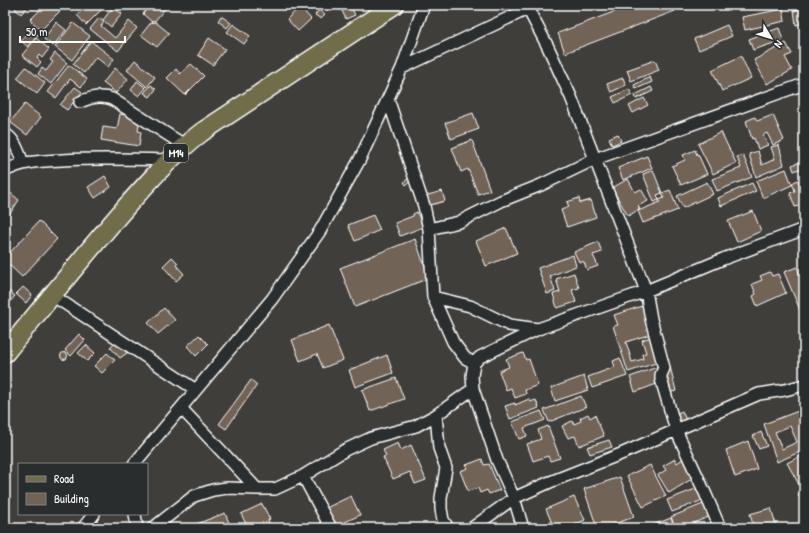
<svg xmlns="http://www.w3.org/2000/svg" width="809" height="533" viewBox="0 0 809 533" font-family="'Patrick Hand',sans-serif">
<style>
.building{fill:#716457;stroke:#fff;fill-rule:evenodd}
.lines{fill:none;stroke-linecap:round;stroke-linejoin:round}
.minor-casing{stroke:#fff;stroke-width:14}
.primary-casing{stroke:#fff;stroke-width:21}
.minor{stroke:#2a2d2e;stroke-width:11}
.primary{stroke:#716d4b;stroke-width:18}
.labels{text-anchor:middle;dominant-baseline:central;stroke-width:4;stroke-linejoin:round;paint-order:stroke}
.shield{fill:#2a2d2e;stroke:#bfc0c0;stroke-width:1}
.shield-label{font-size:11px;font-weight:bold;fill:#fff}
</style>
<rect width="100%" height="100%" fill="#3f3e3a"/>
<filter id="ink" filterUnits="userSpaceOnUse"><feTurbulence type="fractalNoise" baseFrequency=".025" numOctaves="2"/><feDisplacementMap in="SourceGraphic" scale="8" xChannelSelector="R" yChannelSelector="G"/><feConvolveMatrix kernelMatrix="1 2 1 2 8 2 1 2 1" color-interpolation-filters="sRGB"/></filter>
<g filter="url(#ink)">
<!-- building -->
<path class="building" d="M18 5H29L21 14 15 9Z
M45 5H60L63 8 41 30 30 20Z
M88 5H106L86 25 77 15Z
M150 5H168L153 23 143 14Z
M339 5H350L355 15 346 19Z
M499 5H509L510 8 502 11Z
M632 5H673L675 11 565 53 558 33Z
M113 7 122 14 111 27 103 20Z
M300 7 311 19 298 31 287 19Z
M804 8V23L796 25 794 10Z
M783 9 785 21 745 30 742 17Z
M319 10 325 15 321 19 315 15Z
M221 16 231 23 227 28 218 21Z
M99 18 104 22 101 26 115 38 129 21 137 28 118 51 90 29Z
M153 20 169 33 157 47 141 35Z
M56 22 66 30 53 46 44 39Z
M73 23 90 36 72 60 55 47Z
M233 24 250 36 244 44 227 32Z
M727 25 732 36 699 50 694 39Z
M779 28 783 40 753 50 749 39Z
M31 29 38 35 28 47 21 41Z
M36 38 49 49 42 58 39 55 37 58 41 62 37 67 22 55Z
M209 38 225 49 213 65 198 55Z
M91 41 114 59 108 67 96 57 84 73 73 64Z
M786 43 792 54 785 57 792 70 767 84 754 60Z
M55 53 67 63 51 84 38 74 42 68 46 71 53 62 50 60Z
M741 56 751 78 722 91 712 70Z
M135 60 155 77 147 87 127 70Z
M655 60 659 70 631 81 627 70Z
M191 64 204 76 185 95 167 78 176 69 180 74Z
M69 65 87 79 81 87 70 79 56 98 48 92Z
M26 67 45 83 37 94 17 78Z
M115 68 128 79 116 93 103 83Z
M650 77 652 82 636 89 634 85Z
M623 78 626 85 611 92 607 84Z
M137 81 146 88 139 96 131 90Z
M151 85 156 89 150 97 144 93Z
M75 87 82 92 67 110 60 105Z
M651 87 653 91 636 99 635 95Z
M629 89 632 95 615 103 612 97Z
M644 98 648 105 633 113 629 106Z
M25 104 41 117 27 135 10 122Z
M473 113 479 129 451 139 445 123Z
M120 114 140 117 138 131 141 132 139 146 101 140 103 127 117 129Z
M773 115 784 140 773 145 767 133 763 135 768 145 758 149 754 138 752 139 746 121 755 117 757 121Z
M721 132 736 163 713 174 698 144Z
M618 134 621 141 612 145 609 138Z
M472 140 490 190 478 194 468 169 461 172 452 148Z
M779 145 784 165 756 177 749 154 758 151 762 165 775 159 771 147Z
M695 150 697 155 698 154 707 174 681 185 672 166 685 160 683 155Z
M743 155 752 177 717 191 712 179 741 168 737 157Z
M647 156 652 168 623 180 618 168Z
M804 161V167L794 171 792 165Z
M786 169 792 185 763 198 756 181Z
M653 170 664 198 654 202 643 174Z
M105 176 111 187 95 198 88 187Z
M410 177 412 180 406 185 404 182Z
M628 179 635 192 641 189 648 201 638 206 640 209 628 216 612 188Z
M798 180 804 199V204L795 207 790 193 795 191 792 183Z
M707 182 713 194 683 208 677 196Z
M752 183 756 191 721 206 718 198Z
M670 190 678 210 643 223 638 211 660 202 657 195Z
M8 191 19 200 9 215 5 212V195Z
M442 191 445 201 427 206 425 196Z
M579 198 580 203 591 200 596 217 567 227 561 210 569 207 567 202Z
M753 211 761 231 737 242 728 221Z
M417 212 423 227 400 236 395 223 413 216V214Z
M373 215 380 230 355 241 348 225Z
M39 221 57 239 22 277 5 261V258Z
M506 228 517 253 486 266 476 241Z
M5 234 11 239 5 246Z
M415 239 429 278 355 307 340 268Z
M598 242 602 252 593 255 598 266 587 270 584 262H579L574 252Z
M573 255 576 266 550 276 555 291 547 294 538 268Z
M172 257 178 263 176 265 184 274 176 281 163 266Z
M797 267 801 279 804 278 803 317 784 272Z
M770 272 772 276 778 274 786 293 757 306 753 296 756 294 752 284 762 280 760 276Z
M574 273 579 288 572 290 576 302 557 308 553 294 560 292 556 279Z
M23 287 32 295 26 303 16 294Z
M5 288 15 296 8 304 5 302Z
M645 305 654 333 626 342 632 362 643 359 642 354 646 353 642 340 657 335 665 360 628 372 613 326 618 325 614 315Z
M164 308 175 320 158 334 148 323Z
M329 325 343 360 323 368 317 354 300 361 292 340Z
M79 334 85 340 71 356 65 350Z
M199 335 208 344 196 356 187 346Z
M117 341 127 353 120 358 110 347Z
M86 345 95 353 87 361 78 353Z
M60.5 356a3.5 3.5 0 1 1 7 0a3.5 3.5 0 1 1-7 0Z
M107 353 115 360 102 373 94 366Z
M523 353 526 360 529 359 538 385 525 390 526 394 515 398 511 388 506 390 499 371 509 367 506 359Z
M387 355 393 373 355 387 349 370Z
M620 358 627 376 592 388 588 377 615 367 613 361Z
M670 366 676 391 667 393 660 369Z
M657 367 662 382 635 392 630 377Z
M584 376 588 390 555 401 551 388Z
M396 378 404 399 370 411 362 390Z
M251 380 257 385 226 429 219 424Z
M581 396 586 407 549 422 544 410Z
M529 399 530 402 536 400 539 408 510 419 505 406 515 403V405Z
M801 410 804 417V450L777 462 764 424ZM790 426 797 442 782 449 775 432Z
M541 411 545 420 524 428 527 436 519 439 512 422Z
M682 411 686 420 676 424 673 415Z
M588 414 590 418 595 415 604 436 579 446 575 436 568 438 562 426 572 421 574 424 581 421 580 418Z
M548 426 560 458 550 461 548 456 533 461 527 444 541 439 538 430Z
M761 432 767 446 759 449 753 436Z
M609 440 612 447 590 454 587 447Z
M748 441 757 469 735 477 726 450Z
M398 443 401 450 411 445 426 480 415 484 410 472 393 479 383 457 386 456 383 450Z
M804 454V486L801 488 787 463Z
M684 458 695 477 669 493 658 475 666 470 663 466 675 459 677 463Z
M482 459 484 465 489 464 500 490 489 494 487 490 480 493 478 488 468 491 460 471 468 468 466 465Z
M650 465 666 496 643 507 627 476Z
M620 477 634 517 603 528H597L584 489Z
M698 488 703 500 672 512 667 500Z
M804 492V508L798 494Z
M351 496 360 515 334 527 326 508Z
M574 497 585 520 567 528H554L546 509Z
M708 502 713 515 682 528H676L671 517Z
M262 504 270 519 268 520 271 528H248L241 514Z
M771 508 777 528H754L750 514Z
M225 513 231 528H186Z
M671 518 675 528H645Z
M704 523 706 526 712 524 714 528H692Z"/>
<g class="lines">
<defs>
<path id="minor" d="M526 5 548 47 571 97 646 291 651 319 664 368 661 375V379L676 430 706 495 720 528
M402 68 536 5
M388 99 424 206 429 229 433 297 453 342 465 358 474 363
M80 102C91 97 101 95 112 99L184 145
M5 134C15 139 19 153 23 163
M5 171C23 161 42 161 62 160 97 158 132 159 168 160
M429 229 459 222 501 201 541 185 595 159 804 84
M52 295 196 390
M433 297 470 306 509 325 538 329
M181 408 257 489H275L303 476 345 450 371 438 416 426 436 415 473 389
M436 415 439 448 446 468 441 498V509L443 520 448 528
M134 464 272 299 320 231 360 159 402 68 424 5
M303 476 331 528
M135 514 137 528
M83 528 94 514
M153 528 194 496 213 490 227 488 257 489
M472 528 514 498 550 482 621 454 759 394 785 390 804 385
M523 528 514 498 497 460 473 389 472 376 474 363 480 357 538 329 646 291 723 259 804 229"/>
<path id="primary" d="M5 353C45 304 84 255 126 207 150 180 173 154 202 132L394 5"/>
</defs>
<!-- minor casing -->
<use href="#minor" class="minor-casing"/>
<!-- primary casing -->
<use href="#primary" class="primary-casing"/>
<!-- minor -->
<use href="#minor" class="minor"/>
<!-- primary -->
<use href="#primary" class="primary"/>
</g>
</g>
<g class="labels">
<!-- shield labels -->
<rect class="shield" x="164" y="144" width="24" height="18" rx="3"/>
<g class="shield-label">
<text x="176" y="153">M14</text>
</g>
</g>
<!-- margin -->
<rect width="809" height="533" fill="none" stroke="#2a2d2e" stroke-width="20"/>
<rect x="10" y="10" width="789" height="513" fill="none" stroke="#fff" stroke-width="1.5" filter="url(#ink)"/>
<!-- legend -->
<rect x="18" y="463" width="130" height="52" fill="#2a2d2e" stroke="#7f8182"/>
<rect x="26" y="476" width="20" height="6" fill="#716d4b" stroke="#7f8182"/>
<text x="54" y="483" font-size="12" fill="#ffffff">Road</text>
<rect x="26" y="493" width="20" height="12" fill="#716457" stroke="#7f8182"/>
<text x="54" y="503" font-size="12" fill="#ffffff">Building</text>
<!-- north arrow -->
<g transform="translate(771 38) rotate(128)" stroke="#2a2d2e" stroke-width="3" paint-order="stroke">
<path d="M0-3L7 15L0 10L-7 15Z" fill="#ffffff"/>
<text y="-6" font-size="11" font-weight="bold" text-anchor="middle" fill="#ffffff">N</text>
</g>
<!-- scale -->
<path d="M20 36v6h105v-6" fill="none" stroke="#ffffff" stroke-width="2"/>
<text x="26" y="36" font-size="12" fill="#ffffff" stroke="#2a2d2e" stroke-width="3" paint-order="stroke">50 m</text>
</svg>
